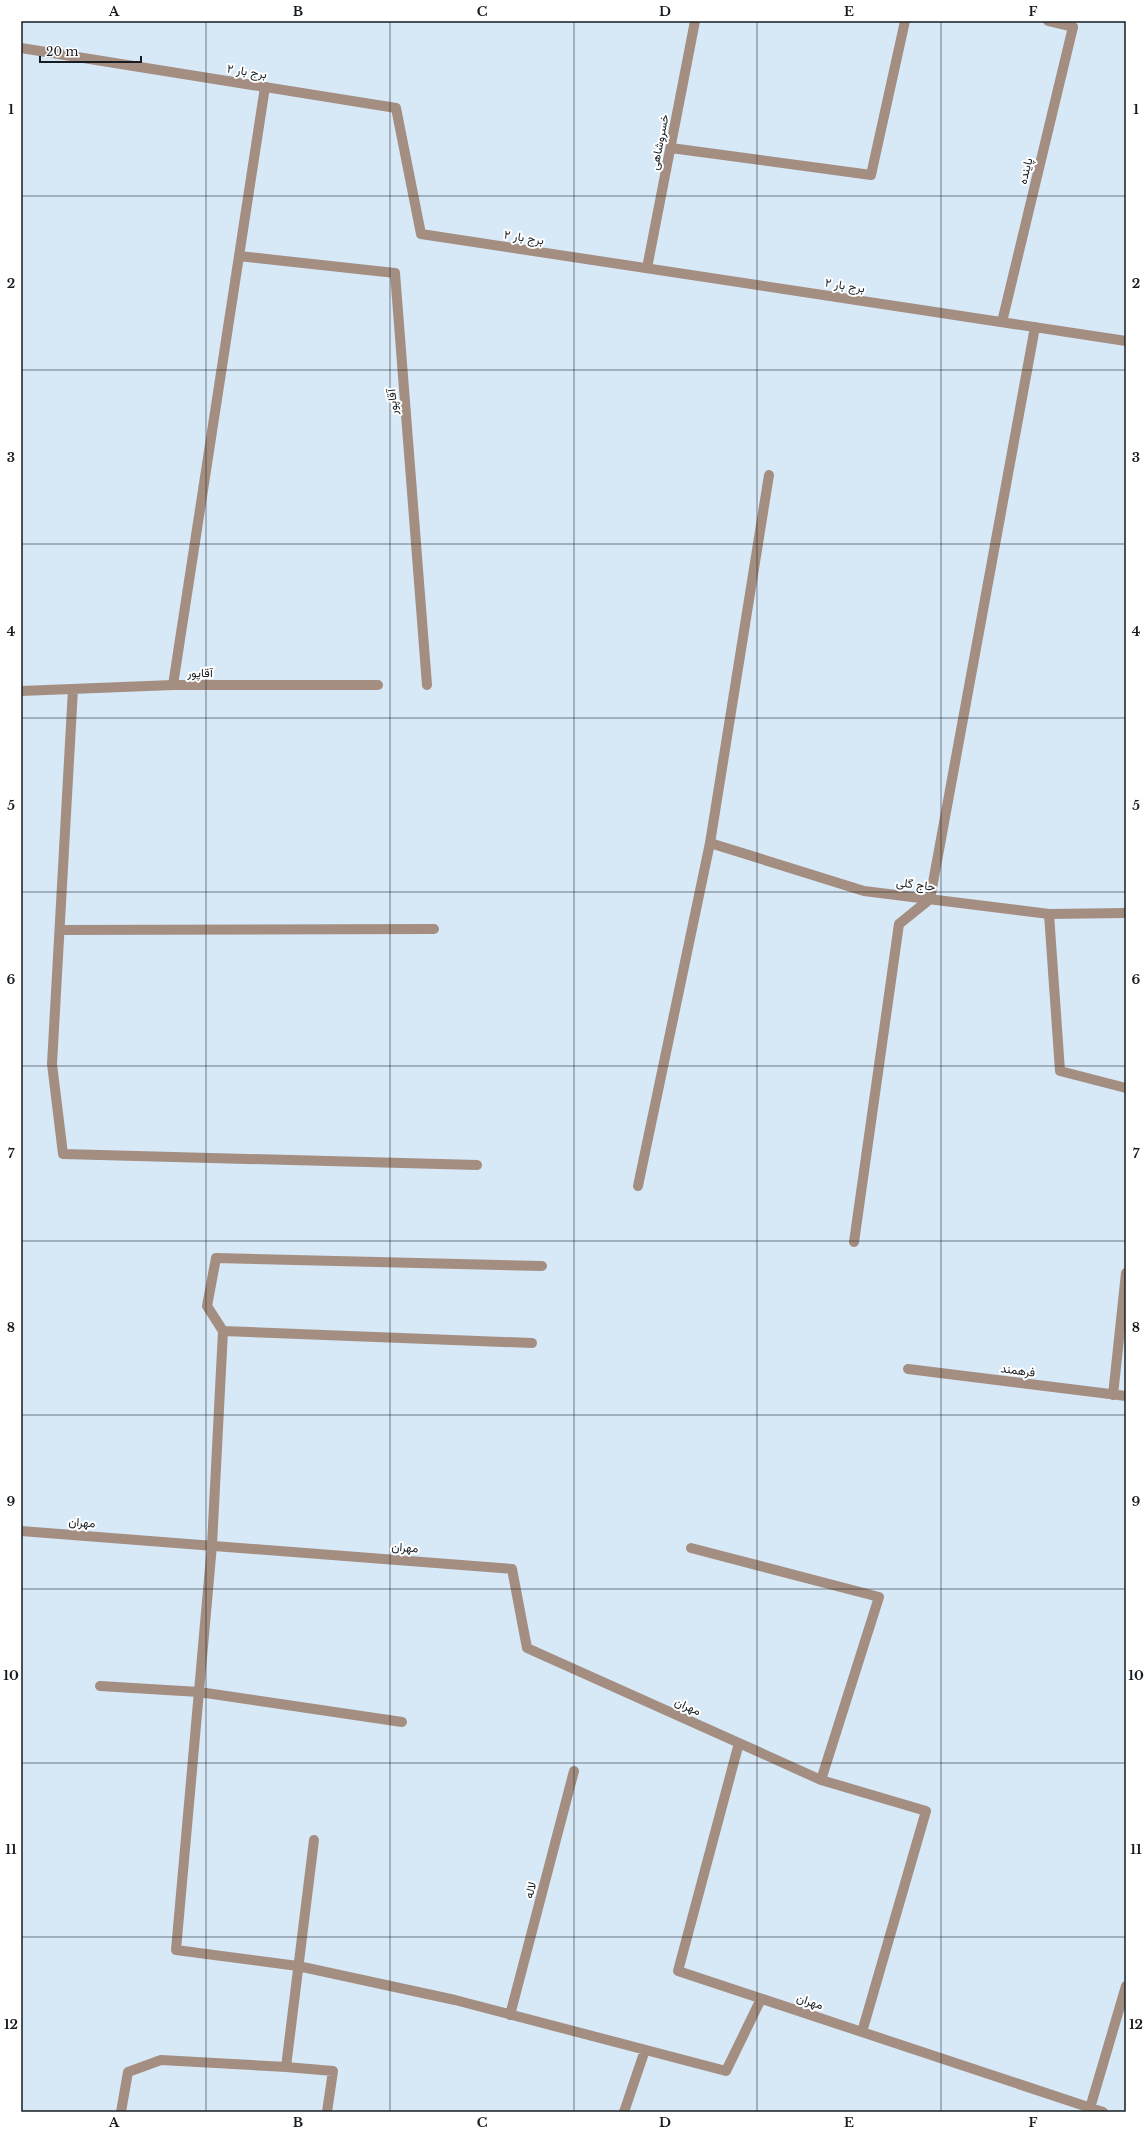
<svg xmlns="http://www.w3.org/2000/svg" width="1147" height="2133" viewBox="0 0 1147 2133" font-family="'Libre Baskerville',Vazirmatn,serif">
<style>
.lines{fill:none;stroke-linecap:round;stroke-linejoin:round}
.lane{stroke:#a48e81;stroke-width:10}
.street{stroke:#a48e81;stroke-width:10}
.grid{fill:none;stroke:#161c21;stroke-width:1;stroke-opacity:0.55}
.labels{text-anchor:middle;dominant-baseline:central;stroke-width:4;stroke-linejoin:round;paint-order:stroke}
.street-label{font-size:12px;fill:#161c21;stroke:#fff}
.neatline{fill:none;stroke:#161c21;stroke-width:1.5}
.grid-label{font-size:13px;text-anchor:middle;font-weight:bold;fill:#161c21}
</style>
<rect width="100%" height="100%" fill="#d7e8f7"/>
<g class="lines">
<!-- lane -->
<path class="lane" d="M1048 21 1073 27
M239 256 395 273 427 685
M173 685 265 87
M73 689 52 1064 63 1154 477 1165
M21 691 173 685H378
M1049 914 1060 1071 1126 1088
M60 930 434 929
M638 1186 710 843 769 475
M223 1331 207 1306 216 1258 542 1266
M532 1343 223 1331 212 1545 176 1950 298 1966 455 2000 726 2071 761 1999
M908 1369 1126 1396
M1113 1395 1126 1273
M21 1531 512 1569 527 1648 739 1743 678 1971 1103 2112
M691 1548 879 1597 821 1780
M100 1686 199 1692 402 1722
M739 1743 821 1780 926 1811 862 2032
M314 1840 286 2067 333 2071 327 2112
M510 2015 574 1771
M1090 2108 1126 1986
M121 2112 128 2072 161 2060 286 2067
M624 2112 645 2050"/>
<!-- street -->
<path class="street" d="M21 48 396 108 421 234 1126 341
M671 148 871 175 905 21
M647 268 695 21
M1002 322 1073 27
M710 843 864 891 1049 914 1126 913
M854 1242 899 924 930 899 1035 327"/>
</g>
<!-- grid -->
<path class="grid" d="M206 21V2112M390 21V2112M574 21V2112M757 21V2112M941 21V2112M21 196H1126M21 370H1126M21 544H1126M21 718H1126M21 892H1126M21 1066H1126M21 1241H1126M21 1415H1126M21 1589H1126M21 1763H1126M21 1937H1126"/>
<g class="labels">
<!-- street labels -->
<g class="street-label">
<text transform="translate(247 71) rotate(9)">برج بار ۲</text>
<text transform="translate(659 142) rotate(-79)">خسروشاهی</text>
<text transform="translate(1025 171) rotate(-76)">پاینده</text>
<text transform="translate(524 237) rotate(9)">برج بار ۲</text>
<text transform="translate(845 285) rotate(9)">برج بار ۲</text>
<text transform="translate(392 402) rotate(-95)">آقاپور</text>
<text x="200" y="672">آقاپور</text>
<text transform="translate(916 884) rotate(7)">حاج گلی</text>
<text transform="translate(1018 1370) rotate(7)">فرهمند</text>
<text transform="translate(82 1522) rotate(4)">مهران</text>
<text transform="translate(405 1547) rotate(4)">مهران</text>
<text transform="translate(688 1706) rotate(24)">مهران</text>
<text transform="translate(530 1890) rotate(-75)">لاله</text>
<text transform="translate(810 2001) rotate(18)">مهران</text>
</g>
</g>
<!-- border -->
<rect width="1147" height="2133" fill="none" stroke="#ffffff" stroke-width="44"/>
<!-- scale -->
<path d="M40 56v6h101v-6" fill="none" stroke="#161c21" stroke-width="2"/>
<text x="46" y="56" font-size="12" fill="#161c21" stroke="#ffffff" stroke-width="3" paint-order="stroke">20 m</text>
<rect x="22" y="22" width="1103" height="2089" class="neatline"/>
<g class="grid-label">
<text x="114" y="16">A</text>
<text x="298" y="16">B</text>
<text x="482" y="16">C</text>
<text x="665" y="16">D</text>
<text x="849" y="16">E</text>
<text x="1033" y="16">F</text>
<text x="11" y="114">1</text>
<text x="1136" y="114">1</text>
<text x="11" y="288">2</text>
<text x="1136" y="288">2</text>
<text x="11" y="462">3</text>
<text x="1136" y="462">3</text>
<text x="11" y="636">4</text>
<text x="1136" y="636">4</text>
<text x="11" y="810">5</text>
<text x="1136" y="810">5</text>
<text x="11" y="984">6</text>
<text x="1136" y="984">6</text>
<text x="11" y="1158">7</text>
<text x="1136" y="1158">7</text>
<text x="11" y="1332">8</text>
<text x="1136" y="1332">8</text>
<text x="11" y="1506">9</text>
<text x="1136" y="1506">9</text>
<text x="11" y="1680">10</text>
<text x="1136" y="1680">10</text>
<text x="11" y="1854">11</text>
<text x="1136" y="1854">11</text>
<text x="11" y="2029">12</text>
<text x="1136" y="2029">12</text>
<text x="114" y="2127">A</text>
<text x="298" y="2127">B</text>
<text x="482" y="2127">C</text>
<text x="665" y="2127">D</text>
<text x="849" y="2127">E</text>
<text x="1033" y="2127">F</text>
</g>
</svg>
